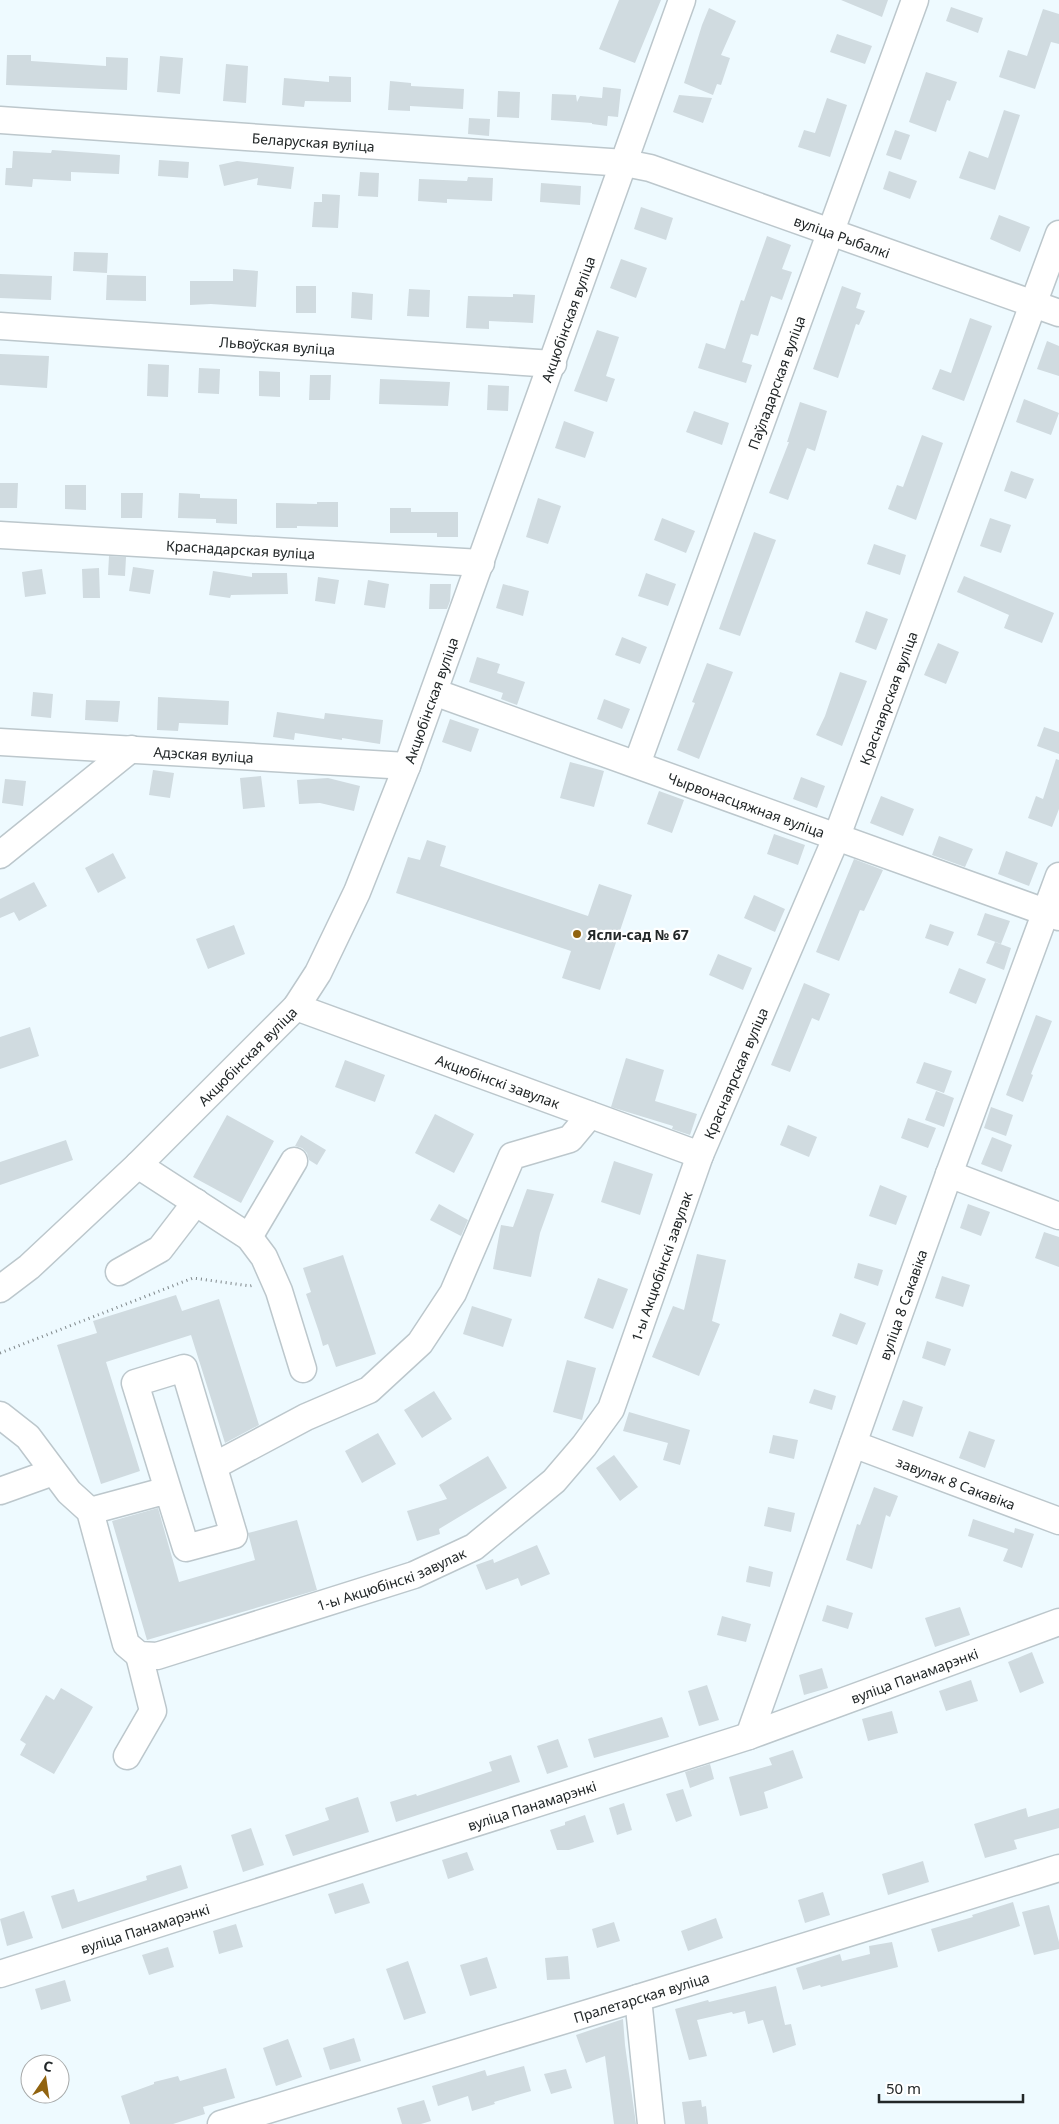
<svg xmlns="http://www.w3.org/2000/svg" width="1059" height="2124" viewBox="0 0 1059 2124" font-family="'Noto Sans',sans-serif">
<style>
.building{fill:#d0dbe0}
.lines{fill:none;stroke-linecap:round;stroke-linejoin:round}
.minor-casing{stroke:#bcc7cc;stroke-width:29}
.path{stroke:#7e8689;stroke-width:3;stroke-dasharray:1 4;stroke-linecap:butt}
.minor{stroke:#fff;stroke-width:26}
.poi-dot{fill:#91630f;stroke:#fff;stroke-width:2}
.labels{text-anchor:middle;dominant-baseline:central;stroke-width:4.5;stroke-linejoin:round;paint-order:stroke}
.street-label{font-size:14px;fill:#222728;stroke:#fff}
.poi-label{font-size:14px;font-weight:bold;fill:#222728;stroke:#fff;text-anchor:start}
</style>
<rect width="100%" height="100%" fill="#eefaff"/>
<!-- building -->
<path class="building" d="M619 0H661L635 63 599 49Z
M841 0H888L882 17Z
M951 7 983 18 978 33 946 21Z
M709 8 736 21 721 55 730 58 721 85 717 84 713 95 684 83 702 25Z
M1043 9 1059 14V44L1051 42 1035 89 999 77 1008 50 1027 56Z
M837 34 872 46 865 64 830 52Z
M7 55H31V61L106 66V57L128 58 127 90 6 85Z
M160 56 183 58 180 94 157 92Z
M226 64 248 66 246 103 223 101Z
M926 72 957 82 950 101 947 100 936 132 909 122Z
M329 76 351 77V102L305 101 304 107 282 105 284 78 329 82Z
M390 81 411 83V86L464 89 463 109 410 106V111L388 110Z
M603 87 621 89 618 117 608 116 607 126 592 124V123L551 120 552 94 576 95 577 102 580 96 602 98Z
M498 91 520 92 519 118 497 117Z
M679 95 712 98 703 123 673 112Z
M827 98 847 105 830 157 798 147 804 130 815 133Z
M1004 110 1020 115 995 190 959 178 969 151 988 158Z
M469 118 490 119 489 136 468 134Z
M895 130 910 135 901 160 886 155Z
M52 150 120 155 119 174 71 172V181L33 179 32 187 5 185 6 168H12L13 151 51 153Z
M159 160 189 162 188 178 158 176Z
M237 161 294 167 291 189 257 185 258 178 224 186 219 165Z
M889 171 917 181 910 199 883 189Z
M360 172 379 173 378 197 358 196Z
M468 177 493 178 492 201 447 199V203L418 201 419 179 467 181Z
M541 183 581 186 580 205 540 202Z
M322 194 340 195 338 228 312 227 314 202H322Z
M641 207 673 218 666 240 634 229Z
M999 215 1030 227 1020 252 990 239Z
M767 236 791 245 782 269 792 272 782 300 771 296 758 336 751 334 742 362 752 365 746 383 698 368 706 343 725 349 741 300 744 301Z
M74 252 108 253 107 273 73 271Z
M621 259 647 268 636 298 610 288Z
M233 269 258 271 256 307 211 304 190 305V281H233Z
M0 274 52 276 51 300 0 298Z
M107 275 146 276V301L106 300Z
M296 286H316V313H296Z
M842 286 861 293 856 308 865 311 859 325 856 324 838 378 813 369Z
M409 289 430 290 429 317 407 316Z
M352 292 373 294 372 320 351 318Z
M513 294 535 295 533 323 489 321V329L466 328 468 296 513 297Z
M970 318 992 326 964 401 932 389 940 369 951 373Z
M597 330 619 337 606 376 615 379 607 402 574 391Z
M1047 341 1059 346V376L1037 369Z
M0 354 49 356 47 388 0 385Z
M148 364 169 365 168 397 147 396Z
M199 368 220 369 219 394 198 393Z
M259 371 280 372V397L259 396Z
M310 375H331L330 400H309Z
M380 379 450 382 448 406 379 404Z
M488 385 509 386 508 411 487 410Z
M1024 399 1059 413 1051 435 1016 422Z
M800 402 827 411 815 451 807 448 788 500 769 493 789 442H787Z
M694 411 729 423 722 445 686 432Z
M564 421 594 432 585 458 555 448Z
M922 435 943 443 916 520 888 509 897 485 903 487Z
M1011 471 1034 479 1026 499 1004 491Z
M0 483H18L17 508H0Z
M65 485H86V510L65 509Z
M121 493H143L142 518H121Z
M179 493 200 494V498L237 499V524L216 523V519L178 518Z
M538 498 561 506 548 544 526 537Z
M317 502H338V527L297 526V528H276V503L317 504Z
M390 508H411V512H458V537H437V533H390Z
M662 518 695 531 686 553 654 540Z
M990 518 1011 525 1001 553 980 546Z
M754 532 776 540 740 636 719 629Z
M874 544 906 555 900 575 867 564Z
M109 556 126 557 125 576 108 575Z
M133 567 154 570 150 594 129 591Z
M99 568 100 598H83L82 569Z
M42 569 46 594 25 597 22 572Z
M213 571 252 577V573H287L288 594 231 595 230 598 209 595Z
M646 573 676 584 668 606 638 596Z
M964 576 1054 613 1042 643 1004 628 1009 615 957 592Z
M318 577 339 580 335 604 315 601Z
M368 580 389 584 385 608 364 605Z
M430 584H451L450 601 447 609H429Z
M503 584 529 591 523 616 496 608Z
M866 611 888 619 876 650 855 642Z
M622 637 647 647 640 664 615 655Z
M938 643 959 652 946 684 924 675Z
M477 657 500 664 497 673 525 682 517 705 501 699 503 693 469 682Z
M707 663 733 672 699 759 677 750 695 703 692 702Z
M840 672 867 681 842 746 816 735 825 716Z
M33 692 53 694 51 718 31 716Z
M158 697 229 701 228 725 179 723 178 731 157 730Z
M604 699 630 709 622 729 597 719Z
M86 700 120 701 118 722 85 720Z
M277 712 324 719 325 713 383 720 380 744 342 738V740L295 733 294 740 273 737Z
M450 719 479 729 471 752 442 742Z
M1044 727 1059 732V754L1037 746Z
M1056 759 1059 760V809L1052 827 1028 818 1036 796 1043 799Z
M570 762 604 771 594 807 560 798Z
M153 770 174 773 170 798 149 795Z
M261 776 265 807 243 809 240 778Z
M801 777 825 786 817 808 793 799Z
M328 778 360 786 354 811 320 803 299 804 297 780Z
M5 779 26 781 23 806 2 803Z
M659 791 684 800 672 833 647 824Z
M881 796 914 809 903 836 870 823Z
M774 834 805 845 798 865 767 854Z
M939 836 973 849 965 867 932 855Z
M427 840 446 846 440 866 588 916 599 884 632 895 600 990 562 978 571 951 396 893 408 857 420 860Z
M1006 851 1038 863 1029 886 998 874Z
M113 853 126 878 98 893 85 868Z
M854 859 883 870 864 911 860 910 839 961 816 952Z
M34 882 47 906 19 921 14 912 0 918V899Z
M754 895 785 909 775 932 744 918Z
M985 913 1010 921 1001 944 977 935Z
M930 924 954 932 948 946 925 938Z
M234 925 245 954 208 969 196 939Z
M995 942 1011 948 1004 970 986 963Z
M718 954 752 968 743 990 709 975Z
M959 968 986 979 976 1004 949 993Z
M804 983 830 994 819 1021 812 1018 790 1072 771 1065Z
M1036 1015 1052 1021 1031 1074 1033 1075 1023 1102 1006 1095Z
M30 1027 39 1056 0 1069V1037Z
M626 1058 664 1070 655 1101 697 1114 690 1135 672 1129 673 1126 611 1107Z
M345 1060 385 1075 375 1102 335 1087Z
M924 1062 952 1071 944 1093 916 1083Z
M936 1091 954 1098 944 1127 925 1120Z
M991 1107 1013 1115 1006 1136 984 1128Z
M435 1114 474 1134 454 1173 415 1153Z
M227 1115 274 1141 241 1203 193 1177Z
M908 1118 936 1128 928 1148 901 1138Z
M788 1125 817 1137 809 1157 780 1145Z
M301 1135 326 1150 317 1165 309 1160 307 1153 302 1148 295 1146Z
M992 1137 1012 1145 1002 1172 981 1164Z
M66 1140 73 1160 0 1185V1162Z
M614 1161 653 1174 640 1215 601 1202Z
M880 1185 907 1196 896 1225 869 1216Z
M527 1189 554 1194 540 1233 531 1277 493 1269 501 1225 513 1227Z
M439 1204 468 1220 461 1236 430 1220Z
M968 1204 990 1212 981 1236 960 1228Z
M1044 1232 1059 1237V1267L1035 1258Z
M697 1254 726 1260 712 1321 720 1324 699 1376 652 1357 673 1306 684 1310Z
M343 1255 376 1354 336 1367 328 1344 323 1346 319 1332 306 1294 311 1292 303 1268Z
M858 1263 883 1270 878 1286 854 1278Z
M942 1276 970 1285 963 1307 935 1298Z
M598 1278 628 1289 613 1329 584 1318Z
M176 1295 182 1311 219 1299 259 1425 225 1443 191 1335 106 1362 140 1471 101 1484 57 1345 97 1333 93 1321Z
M472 1306 512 1319 503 1347 463 1334Z
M840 1313 866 1323 857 1345 832 1336Z
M927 1341 951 1349 945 1366 922 1358Z
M567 1360 596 1368 582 1420 553 1412Z
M814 1389 836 1396 832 1410 809 1403Z
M434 1391 452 1419 422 1438 404 1410Z
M903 1400 923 1407 913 1437 892 1430Z
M629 1412 690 1430 680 1465 663 1460 668 1443 623 1431Z
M969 1431 995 1440 985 1468 959 1458Z
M378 1433 396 1464 362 1483 345 1451Z
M773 1435 798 1440 794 1459 769 1453Z
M614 1455 638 1487 620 1501 596 1468Z
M488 1456 507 1488 439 1529 440 1534 417 1541 407 1511 447 1499 439 1485Z
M874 1487 898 1496 890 1517 886 1515 872 1569 846 1560 857 1524 860 1525Z
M768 1507 795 1513 791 1532 764 1526Z
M158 1508 179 1582 255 1560 248 1533 297 1520 317 1590 147 1640 112 1521Z
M973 1519 1014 1533 1015 1528 1034 1534 1022 1568 1003 1561 1008 1549 968 1536Z
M537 1545 550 1574 521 1586 518 1578 486 1590 476 1565 493 1559 494 1563Z
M749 1566 773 1572 770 1587 746 1582Z
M827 1605 853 1613 848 1629 822 1621Z
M960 1607 970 1635 935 1647 925 1618Z
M722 1616 751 1624 746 1642 717 1635Z
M1032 1652 1044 1683 1020 1693 1008 1662Z
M822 1668 828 1688 804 1695 799 1675Z
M971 1680 978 1701 946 1711 939 1691Z
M707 1685 719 1720 699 1726 688 1691Z
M61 1688 93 1707 54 1774 20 1755 26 1744 20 1740 46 1695 54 1700Z
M892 1711 898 1733 868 1741 862 1719Z
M662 1717 669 1737 594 1758 588 1739Z
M558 1739 568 1767 547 1774 537 1746Z
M793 1750 803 1778 764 1792 768 1808 740 1816 729 1777 772 1765 769 1758Z
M511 1755 520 1782 396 1822 390 1802 416 1794 417 1796 492 1771 489 1762Z
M710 1764 714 1779 690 1788 685 1772Z
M683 1789 692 1816 676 1822 666 1794Z
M358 1797 369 1832 293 1856 285 1835 329 1820 325 1808Z
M624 1803 632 1830 617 1835 609 1808Z
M1026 1808 1028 1817 1059 1808V1828L1014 1840 1017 1849 985 1858 974 1824Z
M585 1815 594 1842 569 1850H557L550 1830 565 1825V1822Z
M251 1828 264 1865 243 1872 231 1835Z
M467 1852 474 1870 448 1879 442 1860Z
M923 1861 929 1882 888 1895 882 1874Z
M181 1865 188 1888 62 1929 51 1896 74 1889 78 1902 147 1880 146 1876Z
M363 1883 370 1903 335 1914 328 1894Z
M823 1892 830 1915 805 1923 798 1900Z
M1013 1902 1020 1926 938 1952 931 1929 973 1917 972 1915Z
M1049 1905 1059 1942V1949L1034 1955 1022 1912Z
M24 1911 33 1938 7 1946 0 1919Z
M716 1918 723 1938 688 1951 681 1931Z
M614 1922 620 1941 597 1948 592 1929Z
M236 1924 243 1947 219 1954 213 1931Z
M892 1942 898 1967 821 1987 820 1985 803 1990 796 1968 840 1954 842 1961 870 1954 869 1946Z
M168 1947 174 1967 149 1975 142 1955Z
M568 1956 570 1979 547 1980 545 1958Z
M487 1957 497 1988 470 1996 460 1965Z
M408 1961 426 2013 404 2020 386 1969Z
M65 1980 71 2001 41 2010 35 1989Z
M776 1986 785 2025 791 2024 796 2045 773 2053 763 2020 748 2024 745 2011 733 2014 732 2012 697 2020 707 2056 689 2060 675 2009 708 2000 709 2002Z
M623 2019 625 2045 636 2124H614L605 2056 586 2063 576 2035Z
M354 2038 361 2061 330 2070 323 2048Z
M288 2039 302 2077 276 2086 263 2048Z
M524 2066 531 2091 494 2102 495 2104 472 2111 468 2096 438 2106 432 2086 485 2070 487 2076Z
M226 2068 235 2098 203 2107 205 2114 173 2124H130L121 2096 154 2084V2082L178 2076 180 2081Z
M566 2069 572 2088 551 2094 544 2074Z
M424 2100 431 2121 421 2124H402L397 2108Z
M701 2100 702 2107 706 2106 708 2124H685L682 2102Z"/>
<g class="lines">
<defs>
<g id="minor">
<path id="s1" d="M0 120 625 163 650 168 1059 313"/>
<path id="s2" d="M0 326 553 364"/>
<path id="s3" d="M0 535 481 563"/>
<path id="s4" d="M434 692 1059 917"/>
<path id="s5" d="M0 742 407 766"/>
<path id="s6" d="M637 764 915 0"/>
<path d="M0 855 131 749"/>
<path id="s7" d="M296 1007 700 1155"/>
<path d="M138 1165 249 1237 264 1257 279 1291 303 1369"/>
<path d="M949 1174 1059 1216"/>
<path d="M249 1237 294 1161"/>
<path d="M119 1272 160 1249 196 1202"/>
<path id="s8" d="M0 1289 29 1267 138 1165 296 1007 318 973 357 892 407 766 682 0"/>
<path id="s9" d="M0 1415 28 1437 69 1492 90 1511 126 1644 139 1655 157 1656 414 1575 474 1547 554 1481 584 1446 611 1409 700 1155 837 836 1059 234"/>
<path id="s10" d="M853 1444 1059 1521"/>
<path d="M214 1466 306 1417 369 1390 420 1343 453 1293 512 1156 570 1139 590 1115"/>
<path d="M0 1491 53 1472"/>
<path d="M90 1511 168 1490 135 1383 184 1368 234 1535 186 1548 168 1490"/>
<path id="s11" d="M749 1736 949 1174 1059 876"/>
<path d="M127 1756 153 1711 139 1655"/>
<path id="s12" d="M0 1974 749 1736 1059 1622"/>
<path d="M638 1998 651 2124"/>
<path id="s13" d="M221 2124 638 1998 1059 1868"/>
</g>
</defs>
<!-- minor casing -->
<use href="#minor" class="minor-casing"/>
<!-- path -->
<path class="path" d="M0 1353 193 1278 250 1286 254 1285"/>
<!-- minor -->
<use href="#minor" class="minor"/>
</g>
<!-- markers -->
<circle class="poi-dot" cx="577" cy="934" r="5"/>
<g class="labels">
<!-- street labels -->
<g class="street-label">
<text stroke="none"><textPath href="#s1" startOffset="314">Беларуская вуліца</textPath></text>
<text stroke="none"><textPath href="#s1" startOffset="856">вуліца Рыбалкі</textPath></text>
<text stroke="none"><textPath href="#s8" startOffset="1150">Акцюбінская вуліца</textPath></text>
<text stroke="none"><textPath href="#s2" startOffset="278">Львоўская вуліца</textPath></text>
<text stroke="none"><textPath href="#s6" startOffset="406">Паўладарская вуліца</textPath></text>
<text stroke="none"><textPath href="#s3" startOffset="241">Краснадарская вуліца</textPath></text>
<text stroke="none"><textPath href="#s9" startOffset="1600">Краснаярская вуліца</textPath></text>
<text stroke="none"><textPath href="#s8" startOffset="745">Акцюбінская вуліца</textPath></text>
<text stroke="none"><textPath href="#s5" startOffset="204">Адэская вуліца</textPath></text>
<text stroke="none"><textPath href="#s4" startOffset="332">Чырвонасцяжная вуліца</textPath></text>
<text stroke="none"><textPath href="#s8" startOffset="340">Акцюбінская вуліца</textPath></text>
<text stroke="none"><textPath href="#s9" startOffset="1195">Краснаярская вуліца</textPath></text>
<text stroke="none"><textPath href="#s7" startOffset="215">Акцюбінскі завулак</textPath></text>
<text stroke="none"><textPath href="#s9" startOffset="988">1-ы Акцюбінскі завулак</textPath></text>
<text stroke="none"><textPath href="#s11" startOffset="458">вуліца 8 Сакавіка</textPath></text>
<text stroke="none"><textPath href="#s10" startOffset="110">завулак 8 Сакавіка</textPath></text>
<text stroke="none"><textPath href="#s9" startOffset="552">1-ы Акцюбінскі завулак</textPath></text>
<text stroke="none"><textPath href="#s12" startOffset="962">вуліца Панамарэнкі</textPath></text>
<text stroke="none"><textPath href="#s12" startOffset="558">вуліца Панамарэнкі</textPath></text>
<text stroke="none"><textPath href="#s12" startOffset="152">вуліца Панамарэнкі</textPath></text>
<text stroke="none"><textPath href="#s13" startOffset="439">Пралетарская вуліца</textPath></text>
</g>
<!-- poi labels -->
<g class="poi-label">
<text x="587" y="934">Ясли-сад № 67</text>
</g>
</g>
<!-- north arrow -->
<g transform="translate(45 2079) rotate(13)"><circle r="24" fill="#ffffff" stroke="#a7a9a9"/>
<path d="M0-4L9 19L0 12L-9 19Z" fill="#91630f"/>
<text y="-8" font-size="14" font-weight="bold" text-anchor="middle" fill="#222728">С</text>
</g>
<!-- scale -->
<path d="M879 2094v8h144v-8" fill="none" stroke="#222728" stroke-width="2.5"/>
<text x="886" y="2094" font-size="15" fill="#222728" stroke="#ffffff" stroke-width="4" paint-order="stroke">50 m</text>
</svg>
